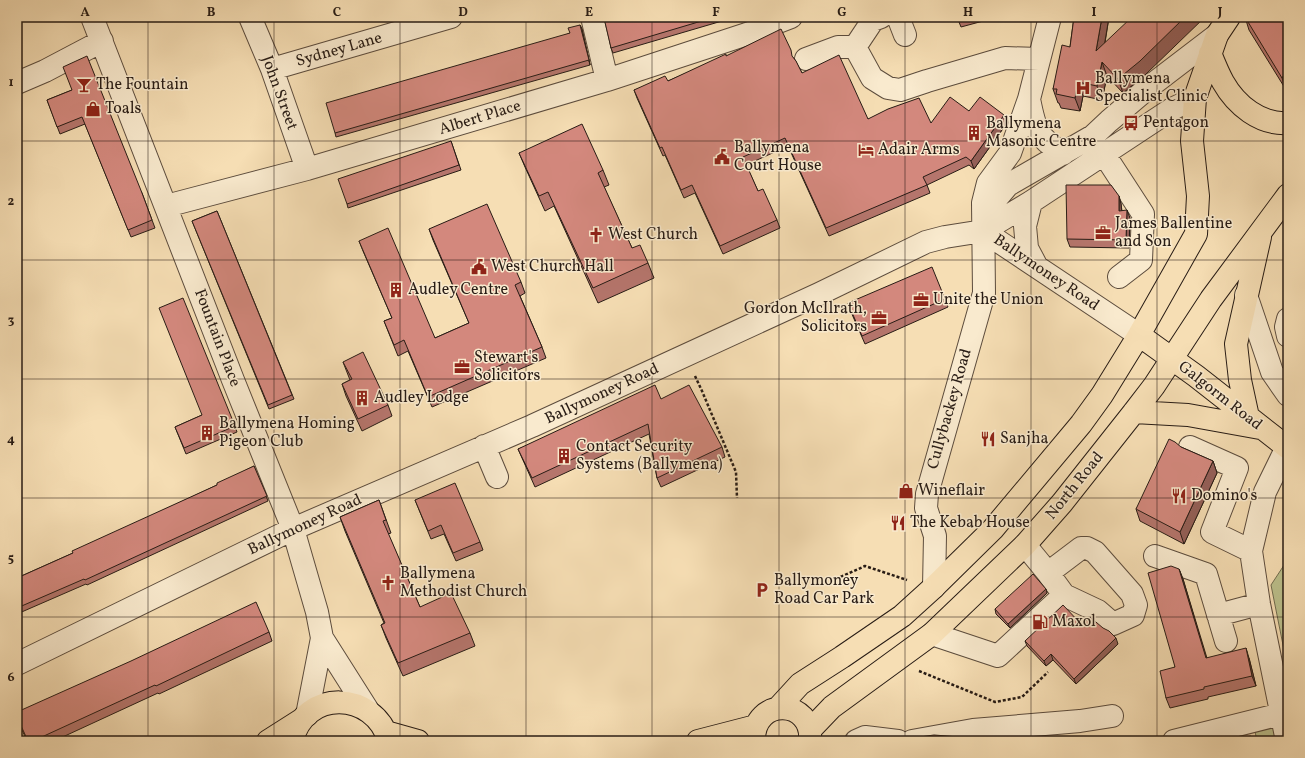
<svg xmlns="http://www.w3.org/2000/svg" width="1305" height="758" viewBox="0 0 1305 758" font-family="Vollkorn,serif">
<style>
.green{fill:#bcc18d;stroke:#726e51}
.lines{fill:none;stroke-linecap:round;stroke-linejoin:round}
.minor-casing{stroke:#5c4c3d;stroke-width:24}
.major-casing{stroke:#281c15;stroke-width:24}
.path{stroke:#281c15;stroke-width:2.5;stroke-dasharray:3 2;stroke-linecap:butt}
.minor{stroke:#f9eace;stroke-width:22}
.major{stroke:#f6deb4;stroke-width:22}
.wall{fill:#b5756c;stroke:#281c15}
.shaded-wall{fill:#945f58;stroke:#281c15}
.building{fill:#d3887d;stroke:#281c15}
.grid{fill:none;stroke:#281c15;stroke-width:1;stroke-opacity:0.55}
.labels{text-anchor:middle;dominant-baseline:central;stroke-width:3;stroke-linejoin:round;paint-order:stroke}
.street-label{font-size:16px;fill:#281c15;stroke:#f9eace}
.poi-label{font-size:16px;fill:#281c15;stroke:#f9eace;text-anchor:start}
.neatline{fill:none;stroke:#281c15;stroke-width:1.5}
.grid-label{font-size:13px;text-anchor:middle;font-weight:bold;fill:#281c15}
</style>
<rect width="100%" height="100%" fill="#f6deb4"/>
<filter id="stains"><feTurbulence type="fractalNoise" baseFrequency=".005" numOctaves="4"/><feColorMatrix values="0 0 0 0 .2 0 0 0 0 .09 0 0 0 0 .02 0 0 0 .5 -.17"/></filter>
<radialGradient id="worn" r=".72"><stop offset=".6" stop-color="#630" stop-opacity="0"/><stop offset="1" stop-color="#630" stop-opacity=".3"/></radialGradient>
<!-- green -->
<path class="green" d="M1288 559V670L1271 585Z
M1288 708V741H1257L1252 717Z"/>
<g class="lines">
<defs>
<path id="minor" d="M92 17 233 380 293 529 317 612 322 638 367 709
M250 17 272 69 307 169
M592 17 607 80
M898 17 905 35
M855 47 873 20 881 17
M806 59 838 47H855L872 78 888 88 900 90 927 81 1005 58 1039 59
M272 69 451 17
M17 83 45 71 102 41
M1029 99C1035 129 1036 136 1063 154
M1104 154 1143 214 1141 260 1119 277
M1031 202 1025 226 1027 248 1037 267
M166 206 307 169 607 80 747 34 791 17
M988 220 997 198 1008 185 1093 136 1109 121 1149 87 1217 35
M983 231 1031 202 1172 109 1195 98
M1246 295 1272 372 1288 395
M1288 319 1286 327 1288 336
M484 446 497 477
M1190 447 1237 468 1212 532 1251 551
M1025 545 1048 573 1064 595 1098 611 1113 624 1133 615 1136 605 1132 594 1095 552 1087 548H1081L1048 573
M1155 556 1206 574 1226 641
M934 587 935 536 926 508 927 494 984 293 983 203 988 183 1010 153 1029 99 1050 17
M1218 615 1259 604
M932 634 998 656 1064 595
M17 664 293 529 532 426 819 294 926 242 945 237 983 231 1139 335
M307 715 322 638
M856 741 865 737 898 741
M912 741 973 730 1080 721 1112 716
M1174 741 1281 714
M1287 741 1259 604 1251 551 1265 492 1287 447"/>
<path id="major" d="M1210 53C1214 63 1218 73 1223 82 1236 105 1260 125 1288 123
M1139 335 1196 376 1288 448
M1134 412 1188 415 1260 428
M1248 417 1240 380 1236 344 1260 237
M778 708 800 684 842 657 902 616 934 587 993 529 1081 424 1102 395 1139 335 1196 234 1198 196 1192 141 1195 98 1217 35 1229 17
M810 730 832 707 932 634 1025 545 1062 503 1134 412 1154 386 1211 299 1288 195
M386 732 418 741
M268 741 301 720
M292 741C304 689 374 690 389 741
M698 741 756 726
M754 741C753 696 814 699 810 741"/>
</defs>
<!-- minor casing -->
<use href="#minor" class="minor-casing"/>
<!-- major casing -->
<use href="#major" class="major-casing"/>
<!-- path -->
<path class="path" d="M695 376 702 391 736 472 737 498
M836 579 865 566 907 580
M919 671 995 702 1022 697 1048 672"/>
<!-- minor -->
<use href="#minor" class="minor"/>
<!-- major -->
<use href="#major" class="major"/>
</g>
<!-- wall -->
<path class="wall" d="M606 17H721L722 21 613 53 611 48Z
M957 17H998L961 27Z
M1074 17H1109L1105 43 1145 75 1123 93 1107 76 1102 100 1083 96 1080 111 1061 108 1059 103H1058L1053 89 1070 47Z
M1245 17H1288V93L1249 30Z
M580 25 582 29 590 65 336 137 335 133 570 33Z
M726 56 794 58 802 73 868 119 931 123 969 111 1007 123 974 169 969 165 927 185 930 193 829 236 788 146 746 165 758 191 777 220 780 228 723 254 695 193 684 198 665 155 663 156 637 98 634 90 668 81Z
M72 90 142 193 155 228 131 237 85 124 60 134 47 100Z
M451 141 461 170 348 208 347 204Z
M519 153 603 170 609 185 604 187 632 248 648 263 654 278 598 303 554 206 545 211 525 167Z
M1119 196 1121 204 1122 211 1130 218 1129 248 1070 247 1067 239Z
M217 211 294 399 269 409 192 221Z
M429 229 521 282 525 293 520 296 542 347 546 358 432 407 408 351 398 356 384 321 392 318 363 251 359 241 435 338 469 323 433 240Z
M945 299 948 307 865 344 851 312 848 303Z
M343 362 388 405 392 416 362 431 346 396 342 384 350 380Z
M661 399 722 447 725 457 661 487 657 478 649 434 535 487 522 458 518 449Z
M202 415 235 426 237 432 186 454 175 427Z
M1181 447 1213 461 1217 473 1184 544 1140 521 1136 509Z
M254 466 268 501 87 585 86 584 17 614V578L73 553 217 485Z
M379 500 391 533 388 534 420 607 470 633 475 646 403 676 386 638 381 625 384 623 345 531 340 517Z
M415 500 480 542 483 550 456 561 444 534 431 539Z
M1179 569 1183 579 1206 658H1249L1256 686 1208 697V699L1170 708 1166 698 1175 667Z
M1046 589 1047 593 1010 628 996 614 995 609Z
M1082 625 1118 644 1076 684 1053 660 1046 666 1027 646 1025 641Z
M269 632 272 641 159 694 158 693 54 741H27L17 719V712Z"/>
<!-- shaded-wall -->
<path class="shaded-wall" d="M1102 17H1109L1101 65 1096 51Z
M1185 17H1205L1145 75 1123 93 1118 79Z
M580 25 582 29 590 65 589 60Z
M1102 62 1107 76 1102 100 1097 86Z
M1288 69V93L1282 78Z
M1078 82 1083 96 1080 111 1075 98Z
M1004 115 1007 123 974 169 971 161Z
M1119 196 1121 204 1122 219 1119 211Z
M1127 210 1130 218 1129 248 1126 240Z
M1213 461 1217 473 1184 544 1180 532Z
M1179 569 1183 579 1210 668 1206 658Z
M1046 589 1047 593 1010 628 1008 624Z
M1116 638 1118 644 1076 684 1074 679Z
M1246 648 1249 658 1256 686 1252 676Z
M1051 654 1053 660 1046 666 1044 661Z"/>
<!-- building -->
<path class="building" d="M606 17H715L611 48 604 18Z
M1074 17H1102L1096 51 1132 17H1185L1140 61 1118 79 1102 62 1097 86 1078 82 1075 98 1056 94 1057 89H1053L1062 45 1070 47Z
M1245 17H1288V69L1282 78Z
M580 25 589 60 335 133 326 103 570 33 568 28Z
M781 29 791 50 792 56 796 61 802 73 839 55 868 119 888 109 919 98 931 123 950 97 969 111 980 97 1004 115 971 161 966 157 923 177 927 185 826 228 785 138 743 157 758 191 763 189 777 220 720 246 692 185 681 190 662 147 660 148 634 90 665 76 668 81 726 54V56Z
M87 56 142 193 152 220 128 230 82 117 57 127 47 100 72 90 63 67Z
M582 124 603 170 598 173 632 248 640 245 648 263 593 288 548 192 539 196 519 153Z
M451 141 459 165 347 204 338 179Z
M1066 185H1111L1119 196V211L1127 210 1126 240 1067 239Z
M487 204 521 282 515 285 542 347 428 397 404 340 394 345 384 321 392 318 359 241 388 228 435 338 469 323 429 229Z
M217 211 292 395 268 405 192 221Z
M932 267 945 299 862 336 848 303Z
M183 298 235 426 184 448 175 427 202 415 159 308Z
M363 352 388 405 358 419 342 384 352 379 343 362Z
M655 385 661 399 689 385 722 447 657 478 648 424 532 478 518 449Z
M1169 439 1175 442 1181 447 1213 461 1180 532 1136 509Z
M254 466 267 496 85 580 84 579 17 608V578L73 553 72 551 217 485V483Z
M455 483 480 542 453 553 441 525 428 531 415 500Z
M379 500 386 520 383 521 420 607 451 593 470 633 398 663 381 625 385 623 340 517Z
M1171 566 1179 569 1206 658 1246 648 1252 676 1204 687V689L1166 698 1160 671 1175 667 1148 573Z
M1033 574 1046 589 1008 624 995 609Z
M256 602 269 632 156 686 155 685 33 741H28L17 717V712L131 661Z
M1063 605 1082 625 1090 617 1103 628 1109 631 1116 638 1074 679 1051 654 1044 661 1025 641Z
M934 735 1009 741H920V737Z
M1251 736 1252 741H1229Z
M1145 739V741H1134Z"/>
<!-- grid -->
<path class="grid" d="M148 17V741M274 17V741M400 17V741M526 17V741M652 17V741M779 17V741M905 17V741M1031 17V741M1157 17V741M17 141H1288M17 260H1288M17 379H1288M17 498H1288M17 617H1288"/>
<!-- icons -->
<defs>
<symbol id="bar-bare" viewBox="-9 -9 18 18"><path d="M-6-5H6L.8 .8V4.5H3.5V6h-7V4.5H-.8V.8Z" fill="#8f2418" stroke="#f9eace" stroke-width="2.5" paint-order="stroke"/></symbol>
<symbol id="hospital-bare" viewBox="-9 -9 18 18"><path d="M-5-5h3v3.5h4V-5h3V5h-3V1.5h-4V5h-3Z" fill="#8f2418" stroke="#f9eace" stroke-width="2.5" paint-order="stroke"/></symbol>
<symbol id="shop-bare" viewBox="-9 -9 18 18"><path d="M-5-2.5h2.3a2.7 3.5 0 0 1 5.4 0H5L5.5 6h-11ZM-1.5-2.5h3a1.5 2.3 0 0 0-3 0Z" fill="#8f2418" stroke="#f9eace" stroke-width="2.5" paint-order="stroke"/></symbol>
<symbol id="bus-bare" viewBox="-9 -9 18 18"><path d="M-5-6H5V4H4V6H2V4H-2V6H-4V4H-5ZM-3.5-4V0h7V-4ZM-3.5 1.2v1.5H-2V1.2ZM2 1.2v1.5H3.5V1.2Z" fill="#8f2418" stroke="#f9eace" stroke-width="2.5" paint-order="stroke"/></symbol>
<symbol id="building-bare" viewBox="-9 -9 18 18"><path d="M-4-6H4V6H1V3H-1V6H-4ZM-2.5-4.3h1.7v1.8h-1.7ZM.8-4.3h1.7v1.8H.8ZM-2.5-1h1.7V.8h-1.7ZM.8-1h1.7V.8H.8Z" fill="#8f2418" stroke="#f9eace" stroke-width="2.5" paint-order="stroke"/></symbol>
<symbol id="hotel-bare" viewBox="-9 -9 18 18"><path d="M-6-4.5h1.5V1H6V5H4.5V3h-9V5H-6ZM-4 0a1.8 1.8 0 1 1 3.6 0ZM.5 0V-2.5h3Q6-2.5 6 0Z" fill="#8f2418" stroke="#f9eace" stroke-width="2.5" paint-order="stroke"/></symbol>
<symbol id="civic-bare" viewBox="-9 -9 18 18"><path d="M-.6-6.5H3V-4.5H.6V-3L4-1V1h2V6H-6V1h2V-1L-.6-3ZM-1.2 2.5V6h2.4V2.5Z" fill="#8f2418" stroke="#f9eace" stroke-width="2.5" paint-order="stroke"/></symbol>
<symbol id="office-bare" viewBox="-9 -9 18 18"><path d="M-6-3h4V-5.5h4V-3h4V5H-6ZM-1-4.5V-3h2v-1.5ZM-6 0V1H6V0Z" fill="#8f2418" stroke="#f9eace" stroke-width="2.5" paint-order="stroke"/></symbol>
<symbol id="church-bare" viewBox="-9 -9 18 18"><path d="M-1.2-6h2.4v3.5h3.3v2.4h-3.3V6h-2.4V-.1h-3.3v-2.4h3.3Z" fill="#8f2418" stroke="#f9eace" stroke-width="2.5" paint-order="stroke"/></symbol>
<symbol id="restaurant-bare" viewBox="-9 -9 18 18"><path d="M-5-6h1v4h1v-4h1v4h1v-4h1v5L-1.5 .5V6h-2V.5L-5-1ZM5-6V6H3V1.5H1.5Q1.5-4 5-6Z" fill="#8f2418" stroke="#f9eace" stroke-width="2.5" paint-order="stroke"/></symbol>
<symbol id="parking-bare" viewBox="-9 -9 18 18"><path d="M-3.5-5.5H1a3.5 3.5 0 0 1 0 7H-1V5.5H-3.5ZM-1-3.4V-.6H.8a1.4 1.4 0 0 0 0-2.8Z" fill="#8f2418" stroke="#f9eace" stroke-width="2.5" paint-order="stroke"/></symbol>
<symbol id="fuel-bare" viewBox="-9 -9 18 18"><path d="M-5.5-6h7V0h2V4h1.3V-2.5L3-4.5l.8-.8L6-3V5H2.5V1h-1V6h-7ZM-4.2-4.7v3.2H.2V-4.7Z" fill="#8f2418" stroke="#f9eace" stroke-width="2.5" paint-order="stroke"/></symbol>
</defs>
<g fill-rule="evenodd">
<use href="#bar-bare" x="73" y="74" width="22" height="22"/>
<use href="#hospital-bare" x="1072" y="77" width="22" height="22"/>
<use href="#shop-bare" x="82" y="98" width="22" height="22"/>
<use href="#bus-bare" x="1120" y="112" width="22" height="22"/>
<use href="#building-bare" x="963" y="122" width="22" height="22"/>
<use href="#hotel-bare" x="855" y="139" width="22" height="22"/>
<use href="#civic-bare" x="711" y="146" width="22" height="22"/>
<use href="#office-bare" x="1092" y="222" width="22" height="22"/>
<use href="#church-bare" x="585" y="224" width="22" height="22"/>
<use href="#civic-bare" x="468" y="256" width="22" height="22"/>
<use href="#building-bare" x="385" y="279" width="22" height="22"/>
<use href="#office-bare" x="910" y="289" width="22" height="22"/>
<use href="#office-bare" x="868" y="307" width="22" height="22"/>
<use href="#office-bare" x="451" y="356" width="22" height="22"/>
<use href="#building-bare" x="351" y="387" width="22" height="22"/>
<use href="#building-bare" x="196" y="422" width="22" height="22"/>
<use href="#restaurant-bare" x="977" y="428" width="22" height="22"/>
<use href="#building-bare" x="553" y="445" width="22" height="22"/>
<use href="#shop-bare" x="895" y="480" width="22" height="22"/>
<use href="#restaurant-bare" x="1168" y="485" width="22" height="22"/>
<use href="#restaurant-bare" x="887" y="512" width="22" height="22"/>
<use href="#church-bare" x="377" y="572" width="22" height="22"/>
<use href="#parking-bare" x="751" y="579" width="22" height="22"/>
<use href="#fuel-bare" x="1029" y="611" width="22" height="22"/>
</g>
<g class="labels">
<!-- street labels -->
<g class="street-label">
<text transform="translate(339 50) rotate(-16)">Sydney Lane</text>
<text transform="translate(279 93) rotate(70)">John Street</text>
<text transform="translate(480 118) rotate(-17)">Albert Place</text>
<text transform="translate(1046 273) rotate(34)">Ballymoney Road</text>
<text transform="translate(217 338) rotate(69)">Fountain Place</text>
<text transform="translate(602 394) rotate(-25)">Ballymoney Road</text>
<text transform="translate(1220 396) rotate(38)">Galgorm Road</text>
<text transform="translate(950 409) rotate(-74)">Cullybackey Road</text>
<text transform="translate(1075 486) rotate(-51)">North Road</text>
<text transform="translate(305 525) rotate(-25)">Ballymoney Road</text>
</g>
<!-- poi labels -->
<g class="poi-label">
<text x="1095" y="79">Ballymena<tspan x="1095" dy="18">Specialist Clinic</tspan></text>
<text x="96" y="85">The Fountain</text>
<text x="105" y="109">Toals</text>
<text x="1143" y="123">Pentagon</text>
<text x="986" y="124">Ballymena<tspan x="986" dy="18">Masonic Centre</tspan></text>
<text x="734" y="148">Ballymena<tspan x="734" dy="18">Court House</tspan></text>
<text x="878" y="150">Adair Arms</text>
<text x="1115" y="224">James Ballentine<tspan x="1115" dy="18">and Son</tspan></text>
<text x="608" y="235">West Church</text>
<text x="491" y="267">West Church Hall</text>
<text x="408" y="290">Audley Centre</text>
<text x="933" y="300">Unite the Union</text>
<text x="867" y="309" text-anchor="end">Gordon McIlrath,<tspan x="867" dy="18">Solicitors</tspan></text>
<text x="474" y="358">Stewart's<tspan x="474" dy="18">Solicitors</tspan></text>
<text x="374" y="398">Audley Lodge</text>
<text x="219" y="424">Ballymena Homing<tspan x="219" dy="18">Pigeon Club</tspan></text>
<text x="1000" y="439">Sanjha</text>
<text x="576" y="447">Contact Security<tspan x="576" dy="18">Systems (Ballymena)</tspan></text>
<text x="918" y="491">Wineflair</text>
<text x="1191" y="496">Domino's</text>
<text x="910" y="523">The Kebab House</text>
<text x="400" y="574">Ballymena<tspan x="400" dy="18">Methodist Church</tspan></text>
<text x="774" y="581">Ballymoney<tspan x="774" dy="18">Road Car Park</tspan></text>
<text x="1052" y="622">Maxol</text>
</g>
</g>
<!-- margin -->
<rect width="1305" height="758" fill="none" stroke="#f6deb4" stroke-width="44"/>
<rect x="22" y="22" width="1261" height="714" class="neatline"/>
<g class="grid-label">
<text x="85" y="16">A</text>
<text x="211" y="16">B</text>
<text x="337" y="16">C</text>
<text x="463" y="16">D</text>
<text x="589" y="16">E</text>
<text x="716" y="16">F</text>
<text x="842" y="16">G</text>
<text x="968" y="16">H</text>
<text x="1094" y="16">I</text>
<text x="1220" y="16">J</text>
<text x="11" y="86">1</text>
<text x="11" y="205">2</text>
<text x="11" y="324">3</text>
<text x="11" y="443">4</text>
<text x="11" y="562">5</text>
<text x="11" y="681">6</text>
</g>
<rect width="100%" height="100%" filter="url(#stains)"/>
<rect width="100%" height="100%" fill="url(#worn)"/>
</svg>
